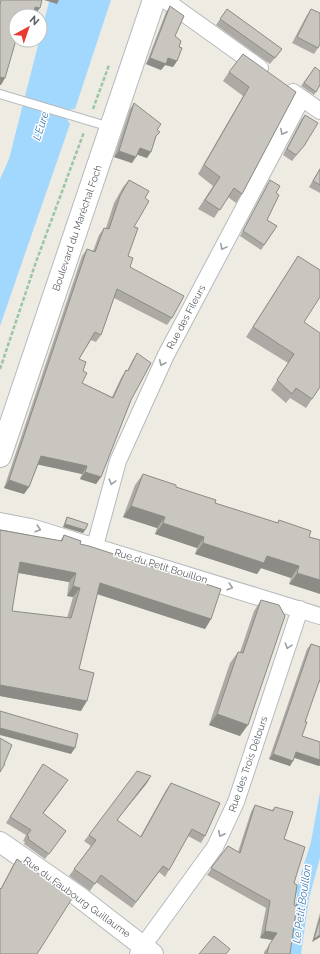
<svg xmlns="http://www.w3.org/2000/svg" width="320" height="954" viewBox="0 0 320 954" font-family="Raleway,sans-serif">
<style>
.water{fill:#a3d8fe}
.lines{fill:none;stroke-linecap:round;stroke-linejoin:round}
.service-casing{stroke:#b6b9bd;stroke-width:10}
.minor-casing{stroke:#b6b9bd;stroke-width:18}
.tertiary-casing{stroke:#b6b9bd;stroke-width:22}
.secondary-casing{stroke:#b5b8bd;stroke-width:24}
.path{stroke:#99c6a4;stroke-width:2.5;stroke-dasharray:4 2;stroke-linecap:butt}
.service{stroke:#fff;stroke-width:8}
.minor{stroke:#fff;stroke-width:16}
.tertiary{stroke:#fff;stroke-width:20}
.secondary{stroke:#fff;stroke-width:22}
.wall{fill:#adaaa5;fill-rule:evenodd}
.shaded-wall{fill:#8d8b86}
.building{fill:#c9c6c0;stroke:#8d8b86;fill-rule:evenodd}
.oneway{stroke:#9d9fa2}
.labels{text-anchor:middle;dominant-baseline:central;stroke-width:3;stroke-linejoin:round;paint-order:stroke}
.street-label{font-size:10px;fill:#5b5f64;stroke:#fff}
.water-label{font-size:11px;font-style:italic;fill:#4179af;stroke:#fff}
</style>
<rect width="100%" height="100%" fill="#eeebe3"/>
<!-- water -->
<path class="water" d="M58 0H111L75 109 68 110 65 116 70 124 0 326V179L9 159 49 2Z
M320 792V858L309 898 301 954H287L297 894 295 893 311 842Z"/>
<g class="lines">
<defs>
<path id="service" d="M0 94 110 127"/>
<path id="minor" d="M165 0 260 68
M293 92 320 111
M0 521 31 527 320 616
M95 546 118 461 166 355 302 98
M138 954 143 946 215 847 236 802 300 609"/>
<path id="tertiary" d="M0 842 78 896 153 954"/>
<path id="secondary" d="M0 456 154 0"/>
</defs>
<!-- service casing -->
<use href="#service" class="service-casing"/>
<!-- minor casing -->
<use href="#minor" class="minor-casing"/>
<!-- tertiary casing -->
<use href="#tertiary" class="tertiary-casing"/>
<!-- secondary casing -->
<use href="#secondary" class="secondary-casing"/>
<!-- path -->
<path class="path" d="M93 109 109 65
M0 369 36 262 84 132"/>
<!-- service -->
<use href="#service" class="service"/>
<!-- minor -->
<use href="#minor" class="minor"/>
<!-- tertiary -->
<use href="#tertiary" class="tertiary"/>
<!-- secondary -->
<use href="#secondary" class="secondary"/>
</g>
<!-- wall -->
<path class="wall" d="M170 6 175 36 179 47 177 61 173 67 165 65 161 70 146 64 166 12Z
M227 9 282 49 270 64 216 25Z
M311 9 318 48 314 54 292 43 307 15Z
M315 67 320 85 314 95 301 86Z
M229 72 296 92 242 194 236 203 228 197 214 218 198 209 213 186 198 174 243 96 223 81Z
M134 103 157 130 156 137 147 158 137 154 132 163 114 157 130 109Z
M305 115 300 151 292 161 283 155 301 120Z
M320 168V193L309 187Z
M129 180 145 198 134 227 128 256 130 267 172 318 167 325 114 298 101 335 96 342 91 340 79 359 83 371 82 383 112 397 121 378 126 370 127 371 132 361 137 353 131 400 101 477 96 484 80 479 82 474 38 464 29 487 24 494 4 488 82 256 87 249 93 251 99 235 104 228H106L114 203 123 187Z
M270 180 276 193 267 220 277 226 261 250 240 236 267 185Z
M298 256 304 322 312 399 306 408 290 398 286 403 271 390 288 363 246 337Z
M143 474 215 503 277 523 279 520 309 537 320 540 289 584 291 578 261 568 257 574 195 554 197 548 155 534 157 528 123 517 135 485Z
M67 517 85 530 83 533 63 527 65 521Z
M0 530 60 541 64 535 211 619 205 629 97 594 79 669 81 711 0 696ZM18 573 69 582 67 596 73 597 67 618 12 611Z
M261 600 240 736 209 725 230 663 238 652H240L254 611Z
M311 644 320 647V683L319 682 305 722 302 736 320 742V765L319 766 294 758 290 766 269 759 307 649Z
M43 764 64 786 43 814 66 831 45 859 24 844 25 842 23 841 26 835 6 823Z
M147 783 117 820 140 837 166 790 171 783 205 836 201 843 188 836 169 870 165 877 159 872 132 908 96 882 90 891 69 876 91 846 84 841 89 835Z
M255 805 272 810 275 807 284 839 294 883V905L290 954H264V952L273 940 260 938 266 908 207 875 228 846 238 852 251 812Z
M17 859 40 948 1 888 13 865Z
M320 913V937L312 942Z"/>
<!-- shaded-wall -->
<path class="shaded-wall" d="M44 0H59L57 4Z
M35 7 40 8 35 15 31 14Z
M150 58H168L177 61 173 67 165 65 161 70 146 64Z
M0 77 5 78 1 85H0Z
M140 148 151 152 147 158 135 154Z
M119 151 136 157 132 163 114 157Z
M41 456 87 466 82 474 35 464Z
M85 472 101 477 96 484 80 479Z
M9 480 29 487 24 494 4 488Z
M131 506 165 517 157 528 123 517Z
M163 523 204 537 197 548 155 534Z
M65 524 85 530 83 533 63 527Z
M203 543 267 556 299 566 291 578 261 568 257 574 195 554Z
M20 562 76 573 69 582 14 572Z
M297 573 320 580V594L289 584Z
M100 583 211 619 205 629 94 593Z
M73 586 80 588 73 597 67 596Z
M0 685 87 701 81 711 0 696Z
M217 714 248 725 240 736 209 725Z
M0 728 75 748 71 754 0 735Z
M296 752 320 760V765L319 766 293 757Z
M273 754 293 761 290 766 269 759Z
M151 776 147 783 112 826 117 820Z
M265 931 277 933 273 940 260 938Z
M320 935V937L312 942 314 939Z"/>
<!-- building -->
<path class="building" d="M1 0H42L40 8 35 7 33 16H16V40L5 78 0 77V5Z
M170 6 184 16 175 36 181 41 179 47 182 48 177 61 168 58 166 64 150 58Z
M227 9 282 49 275 58 220 19Z
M311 9 320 13V44L318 48 297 37Z
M243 54 296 92 242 194 234 188 220 210 205 200 220 177 204 165 249 87 229 72Z
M315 67 320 71V85L316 92 304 83Z
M134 103 161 124 157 130 160 132 156 136 151 152 140 148 136 157 119 151Z
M305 115 318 123 304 146 296 155 287 149Z
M320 169V185L313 181Z
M129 180 149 191 145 198 149 201 134 227 138 228 128 256 133 258 130 267 184 296 172 318 117 289 101 335 95 332 79 359 86 362 83 371 87 373 82 383 113 398 126 370 128 371 137 353 151 363 131 400 101 477 85 472 87 466 41 456 29 487 9 480 87 249 95 252 104 228 109 229 120 196Z
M270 180 280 186 276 193 279 195 267 220 277 226 264 245 243 231Z
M298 256 320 270V297L304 322 320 333V387L312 399 296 388 292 394 277 380 294 354 253 327Z
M143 474 176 485V487L216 500 215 503 278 523 279 520 311 531 309 537 320 540V580L297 573 299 566 267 556 264 563 203 543 204 537 163 523 165 517 131 506Z
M67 517 88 524 85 530 65 524Z
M0 530 62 541 64 535 81 541 80 544 89 546 221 589 211 619 100 583 79 669 94 673 87 701 0 685ZM20 562 76 573 73 586 80 588 71 618 12 611Z
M261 600 279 605 285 616 248 725 217 714 238 652 243 653Z
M311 644 320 647V679L305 722H307L302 736 320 742V760L296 752 293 761 273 754Z
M0 711 78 734 75 748 0 728Z
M0 738 12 745 4 764H5L0 772Z
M43 764 68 780 43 813 66 831 49 854 28 839 29 837 27 835 31 830 10 817Z
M137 771 151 776 117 820 141 837 171 783 220 803 205 836 192 829 169 870 163 866 136 902 101 875 95 884 74 869 96 840 89 835Z
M255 805 273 811 275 807 293 812 284 839 305 847 294 883 297 885 294 905 296 906 297 904 290 954H267L269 945 277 933 265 931 270 901 211 868 228 846 240 853Z
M17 859 73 897 37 954H0V888L1 889Z
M320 918V935L314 939Z
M214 936 230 949 226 954H199Z"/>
<!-- one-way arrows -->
<defs><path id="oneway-chevron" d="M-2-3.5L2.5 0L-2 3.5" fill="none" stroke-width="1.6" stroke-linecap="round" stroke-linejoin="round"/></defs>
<g class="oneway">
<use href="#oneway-chevron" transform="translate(283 132) rotate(119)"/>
<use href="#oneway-chevron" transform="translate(223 247) rotate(118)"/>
<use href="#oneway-chevron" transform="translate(162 363) rotate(115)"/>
<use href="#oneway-chevron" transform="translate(112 482) rotate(105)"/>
<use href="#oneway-chevron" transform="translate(38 529) rotate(17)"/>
<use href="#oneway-chevron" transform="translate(230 587) rotate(17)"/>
<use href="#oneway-chevron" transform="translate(288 646) rotate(108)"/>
<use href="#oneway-chevron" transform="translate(221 834) rotate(116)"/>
</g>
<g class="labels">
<!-- street labels -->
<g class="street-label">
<text transform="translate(77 228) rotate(-71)">Boulevard du Maréchal Foch</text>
<text transform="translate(186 317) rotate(-62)">Rue des Fileurs</text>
<text transform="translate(161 566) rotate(17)">Rue du Petit Bouillon</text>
<text transform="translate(248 764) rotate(-71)">Rue des Trois Détours</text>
<text transform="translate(77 897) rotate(36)">Rue du Faubourg Guillaume</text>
</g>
<!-- water labels -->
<g class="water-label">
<text transform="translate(41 126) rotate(-72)">L'Eure</text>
<text transform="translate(302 904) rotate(-82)">Le Petit Bouillon</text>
</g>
</g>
<!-- north arrow -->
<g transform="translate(28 28) rotate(40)"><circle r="19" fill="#ffffff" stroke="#bdbfc1"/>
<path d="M0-3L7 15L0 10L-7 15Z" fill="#e73a30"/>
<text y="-6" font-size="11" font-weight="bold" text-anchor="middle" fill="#5b5f64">N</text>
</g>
</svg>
